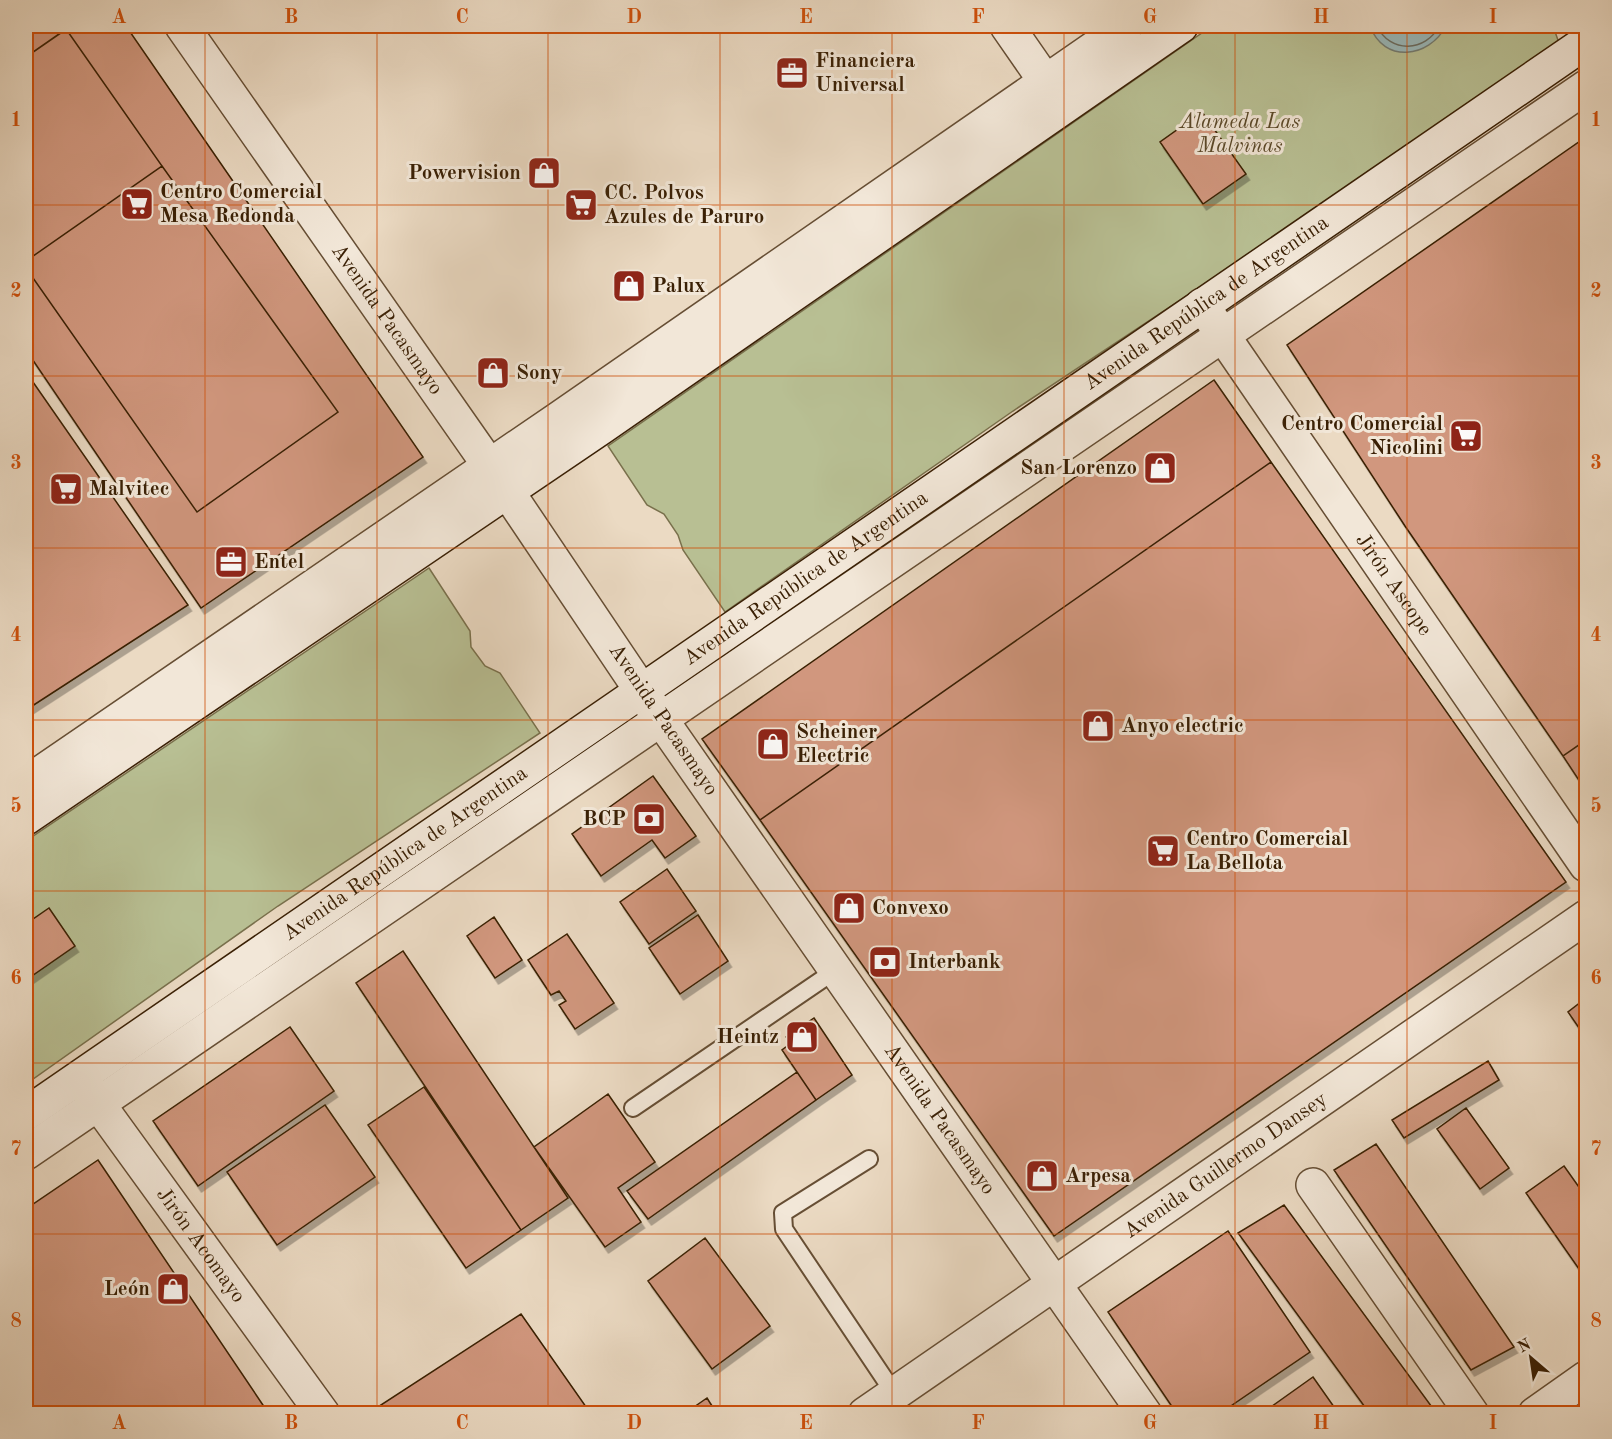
<svg xmlns="http://www.w3.org/2000/svg" width="1612" height="1439" viewBox="0 0 1612 1439" font-family="'Old Standard TT',serif">
<style>
.green{fill:#b8bf93;stroke:#79704c;stroke-width:1.5}
.water{fill:#9ab9bb;stroke:#747c72;stroke-width:1.5}
.lines{fill:none;stroke-linecap:round;stroke-linejoin:round}
.shore{stroke:#6a6c60;stroke-width:1.5}
.building{fill:#d1977e;stroke:#3a2005;stroke-width:1.5;filter:url(#shadow)}
.service-casing{stroke:#664e34;stroke-width:20}
.minor-casing{stroke:#664e34;stroke-width:36}
.tertiary-casing{stroke:#664e34;stroke-width:36}
.secondary-casing{stroke:#3a2005;stroke-width:36}
.service{stroke:#f2e7d8;stroke-width:16}
.minor{stroke:#f2e7d8;stroke-width:33}
.tertiary{stroke:#f2e7d8;stroke-width:33}
.secondary{stroke:#f2e7d8;stroke-width:33}
.grid{fill:none;stroke:#ce500b;stroke-width:1.5;stroke-opacity:0.55}
.labels{text-anchor:middle;dominant-baseline:central;stroke-width:6;stroke-linejoin:round;paint-order:stroke}
.poi-label{font-size:21px;font-weight:bold;fill:#3a2005;stroke:#f2e7d8;text-anchor:start}
.park-label{font-size:21px;font-style:italic;fill:#5a4828;stroke:#f2e7d8}
.street-label{font-size:21px;fill:#3a2005;stroke:#f2e7d8}
.neatline{fill:none;stroke:#ce500b;stroke-width:2}
.grid-label{font-size:20px;text-anchor:middle;font-weight:bold;fill:#ce500b}
</style>
<defs>
<filter id="shadow"><feDropShadow dx="3.5" dy="6" stdDeviation="0" flood-color="#0004"/></filter>
</defs>
<rect width="100%" height="100%" fill="#ebdac3"/>
<filter id="stains"><feTurbulence type="fractalNoise" baseFrequency=".00333" numOctaves="4"/><feColorMatrix values="0 0 0 0 .2 0 0 0 0 .09 0 0 0 0 .02 0 0 0 .5 -.17"/></filter>
<radialGradient id="worn" r=".72"><stop offset=".6" stop-color="#630" stop-opacity="0"/><stop offset="1" stop-color="#630" stop-opacity=".3"/></radialGradient>
<!-- green -->
<path class="green" d="M1212 26H1553L1559 43 1556 51 1013 411 725 612 683 550 678 535 664 514 647 505 608 446Z
M429 568 470 631 471 647 485 666 500 673 540 733 278 906 26 1084V841Z"/>
<!-- water -->
<path class="water" d="M1370 26H1446C1429 58 1384 64 1370 26Z"/>
<g class="lines">
<!-- shore -->
<path class="shore" d="M1377 26C1390 54 1426 52 1439 26"/>
</g>
<!-- building -->
<path class="building" d="M26 26H71L26 57Z
M71 26H126L423 457 201 608 26 350V57Z
M66 29 162 166 26 261V57Z
M1202 112 1246 174 1203 204 1160 142Z
M1586 137V740L1563 756 1405 526 1287 345Z
M162 166 338 412 197 512 26 268V261Z
M26 372 188 605 26 710Z
M1214 380 1271 462 760 820 702 739Z
M1271 462 1566 882 1054 1236 760 820Z
M1586 740V791L1563 756Z
M653 776 696 836 665 858 652 840 601 876 572 834Z
M667 869 696 911 649 944 620 902Z
M49 908 75 946 26 980V924Z
M698 915 728 961 680 994 649 948Z
M494 917 522 960 495 978 467 936Z
M567 934 614 1003 575 1029 559 1005 566 1001 559 991 551 995 528 960Z
M403 951 568 1198 521 1230 356 983Z
M1586 998V1038L1568 1012Z
M814 1018 852 1075 816 1100 782 1050 791 1043 786 1037Z
M290 1027 334 1091 198 1186 153 1121Z
M1488 1061 1499 1080 1404 1138 1392 1120Z
M797 1072 816 1100 648 1219 627 1191Z
M424 1087 521 1230 466 1268 368 1125Z
M608 1094 655 1162 618 1188 641 1222 605 1247 534 1147Z
M325 1105 375 1177 277 1245 227 1172Z
M1466 1108 1509 1168 1480 1189 1437 1129Z
M1376 1144 1514 1347 1471 1370 1334 1170Z
M98 1160 269 1414H26V1209Z
M1564 1166 1586 1197V1279L1526 1193Z
M1284 1205 1437 1414H1370L1238 1233Z
M1228 1231 1310 1352 1219 1414H1177L1108 1312Z
M705 1238 770 1326 712 1369 648 1281Z
M521 1314 591 1414H367Z
M1313 1377 1339 1414H1261Z
M707 1398 717 1414H684Z"/>
<g class="lines">
<defs>
<path id="service" d="M633 1108 836 970
M869 1159 783 1213 784 1229 894 1393"/>
<g id="minor">
<path id="s1" d="M1202 305 1586 865"/>
<path id="s2" d="M660 718 1145 1414"/>
<path id="s3" d="M81 1080 323 1414"/>
<path d="M1313 1185 1472 1414"/>
<path id="s4" d="M865 1414 1586 917"/>
<path d="M1535 1414 1586 1378"/>
</g>
<g id="tertiary">
<path id="s5" d="M182 26 507 491 657 714"/>
<path d="M1007 26 1057 98"/>
<path d="M26 783 558 419 1126 26"/>
<path d="M26 1153 1586 87"/>
</g>
<g id="secondary">
<path d="M26 818 602 427 1181 26"/>
<path id="s6" d="M26 1114 1586 42"/>
</g>
</defs>
<!-- service casing -->
<use href="#service" class="service-casing"/>
<!-- minor casing -->
<use href="#minor" class="minor-casing"/>
<!-- tertiary casing -->
<use href="#tertiary" class="tertiary-casing"/>
<!-- secondary casing -->
<use href="#secondary" class="secondary-casing"/>
<!-- service -->
<use href="#service" class="service"/>
<!-- minor -->
<use href="#minor" class="minor"/>
<!-- tertiary -->
<use href="#tertiary" class="tertiary"/>
<!-- secondary -->
<use href="#secondary" class="secondary"/>
</g>
<!-- grid -->
<path class="grid" d="M205 26V1414M377 26V1414M548 26V1414M720 26V1414M892 26V1414M1064 26V1414M1235 26V1414M1407 26V1414M26 205H1586M26 376H1586M26 548H1586M26 720H1586M26 891H1586M26 1063H1586M26 1234H1586"/>
<!-- icons -->
<defs>
<symbol id="office-square" viewBox="-11 -11 22 22"><rect x="-9" y="-9" width="18" height="18" rx="4" fill="#8f2418" stroke="#f2e7d8"/><path d="M-6-3h4V-5.5h4V-3h4V5H-6ZM-1-4.5V-3h2v-1.5ZM-6 0V1H6V0Z" fill="#fff"/></symbol>
<symbol id="shop-square" viewBox="-11 -11 22 22"><rect x="-9" y="-9" width="18" height="18" rx="4" fill="#8f2418" stroke="#f2e7d8"/><path d="M-5-2.5h2.3a2.7 3.5 0 0 1 5.4 0H5L5.5 6h-11ZM-1.5-2.5h3a1.5 2.3 0 0 0-3 0Z" fill="#fff"/></symbol>
<symbol id="supermarket-square" viewBox="-11 -11 22 22"><rect x="-9" y="-9" width="18" height="18" rx="4" fill="#8f2418" stroke="#f2e7d8"/><path d="M-6-5.5h2.5l.6 2H6L4.5 2H-2.5L-4.4-4H-6ZM-1.5 3.2a1.3 1.3 0 1 0 .1 0ZM3 3.2a1.3 1.3 0 1 0 .1 0Z" fill="#fff"/></symbol>
<symbol id="bank-square" viewBox="-11 -11 22 22"><rect x="-9" y="-9" width="18" height="18" rx="4" fill="#8f2418" stroke="#f2e7d8"/><path d="M-6-4H6V4H-6ZM0-2.3a2.3 2.3 0 1 0 0 4.6a2.3 2.3 0 1 0 0-4.6Z" fill="#fff"/></symbol>
</defs>
<g fill-rule="evenodd">
<use href="#office-square" x="773" y="54" width="38" height="38"/>
<use href="#shop-square" x="525" y="154" width="38" height="38"/>
<use href="#supermarket-square" x="118" y="185" width="38" height="38"/>
<use href="#supermarket-square" x="562" y="186" width="38" height="38"/>
<use href="#shop-square" x="610" y="267" width="38" height="38"/>
<use href="#shop-square" x="474" y="354" width="38" height="38"/>
<use href="#supermarket-square" x="1447" y="417" width="38" height="38"/>
<use href="#shop-square" x="1141" y="449" width="38" height="38"/>
<use href="#supermarket-square" x="47" y="470" width="38" height="38"/>
<use href="#office-square" x="212" y="543" width="38" height="38"/>
<use href="#shop-square" x="1079" y="707" width="38" height="38"/>
<use href="#shop-square" x="754" y="725" width="38" height="38"/>
<use href="#bank-square" x="630" y="800" width="38" height="38"/>
<use href="#supermarket-square" x="1144" y="832" width="38" height="38"/>
<use href="#shop-square" x="830" y="889" width="38" height="38"/>
<use href="#bank-square" x="866" y="943" width="38" height="38"/>
<use href="#shop-square" x="783" y="1018" width="38" height="38"/>
<use href="#shop-square" x="1023" y="1157" width="38" height="38"/>
<use href="#shop-square" x="154" y="1270" width="38" height="38"/>
</g>
<g class="labels">
<!-- poi labels -->
<g class="poi-label">
<text x="815" y="61">Financiera<tspan x="815" dy="24">Universal</tspan></text>
<text x="521" y="173" text-anchor="end">Powervision</text>
<text x="160" y="192">Centro Comercial<tspan x="160" dy="24">Mesa Redonda</tspan></text>
<text x="604" y="193">CC. Polvos<tspan x="604" dy="24">Azules de Paruro</tspan></text>
<text x="652" y="286">Palux</text>
<text x="516" y="373">Sony</text>
<text x="1443" y="424" text-anchor="end">Centro Comercial<tspan x="1443" dy="24">Nicolini</tspan></text>
<text x="1137" y="468" text-anchor="end">San Lorenzo</text>
<text x="89" y="489">Malvitec</text>
<text x="254" y="562">Entel</text>
<text x="1121" y="726">Anyo electric</text>
<text x="796" y="732">Scheiner<tspan x="796" dy="24">Electric</tspan></text>
<text x="626" y="819" text-anchor="end">BCP</text>
<text x="1186" y="839">Centro Comercial<tspan x="1186" dy="24">La Bellota</tspan></text>
<text x="872" y="908">Convexo</text>
<text x="908" y="962">Interbank</text>
<text x="779" y="1037" text-anchor="end">Heintz</text>
<text x="1065" y="1176">Arpesa</text>
<text x="150" y="1289" text-anchor="end">León</text>
</g>
<!-- park labels -->
<g class="park-label">
<text x="1240" y="122">Alameda Las<tspan x="1240" dy="24">Malvinas</tspan></text>
</g>
<!-- street labels -->
<g class="street-label">
<text stroke="none"><textPath href="#s6" startOffset="1432">Avenida República de Argentina</textPath></text>
<text stroke="none"><textPath href="#s5" startOffset="358">Avenida Pacasmayo</textPath></text>
<text stroke="none"><textPath href="#s6" startOffset="946">Avenida República de Argentina</textPath></text>
<text stroke="none"><textPath href="#s1" startOffset="339">Jirón Ascope</textPath></text>
<text transform="translate(663 720) rotate(56)">Avenida Pacasmayo</text>
<text stroke="none"><textPath href="#s6" startOffset="460">Avenida República de Argentina</textPath></text>
<text stroke="none"><textPath href="#s2" startOffset="489">Avenida Pacasmayo</textPath></text>
<text stroke="none"><textPath href="#s4" startOffset="438">Avenida Guillermo Dansey</textPath></text>
<text stroke="none"><textPath href="#s3" startOffset="204">Jirón Acomayo</textPath></text>
</g>
</g>
<!-- margin -->
<rect width="1612" height="1439" fill="none" stroke="#ebdac3" stroke-width="66"/>
<!-- north arrow -->
<g transform="translate(1531 1358) rotate(331)" stroke="#f2e7d8" stroke-width="4.5" paint-order="stroke">
<path d="M0-4.5L10 22L0 15L-10 22Z" fill="#3a2005"/>
<text y="-9" font-size="16" font-weight="bold" text-anchor="middle" fill="#3a2005">N</text>
</g>
<rect x="33" y="33" width="1546" height="1373" class="neatline"/>
<g class="grid-label">
<text x="119" y="23">A</text>
<text x="291" y="23">B</text>
<text x="462" y="23">C</text>
<text x="634" y="23">D</text>
<text x="806" y="23">E</text>
<text x="978" y="23">F</text>
<text x="1150" y="23">G</text>
<text x="1321" y="23">H</text>
<text x="1493" y="23">I</text>
<text x="16" y="126">1</text>
<text x="1596" y="126">1</text>
<text x="16" y="297">2</text>
<text x="1596" y="297">2</text>
<text x="16" y="469">3</text>
<text x="1596" y="469">3</text>
<text x="16" y="641">4</text>
<text x="1596" y="641">4</text>
<text x="16" y="812">5</text>
<text x="1596" y="812">5</text>
<text x="16" y="984">6</text>
<text x="1596" y="984">6</text>
<text x="16" y="1155">7</text>
<text x="1596" y="1155">7</text>
<text x="16" y="1327">8</text>
<text x="1596" y="1327">8</text>
<text x="119" y="1429">A</text>
<text x="291" y="1429">B</text>
<text x="462" y="1429">C</text>
<text x="634" y="1429">D</text>
<text x="806" y="1429">E</text>
<text x="978" y="1429">F</text>
<text x="1150" y="1429">G</text>
<text x="1321" y="1429">H</text>
<text x="1493" y="1429">I</text>
</g>
<rect width="100%" height="100%" filter="url(#stains)"/>
<rect width="100%" height="100%" fill="url(#worn)"/>
</svg>
